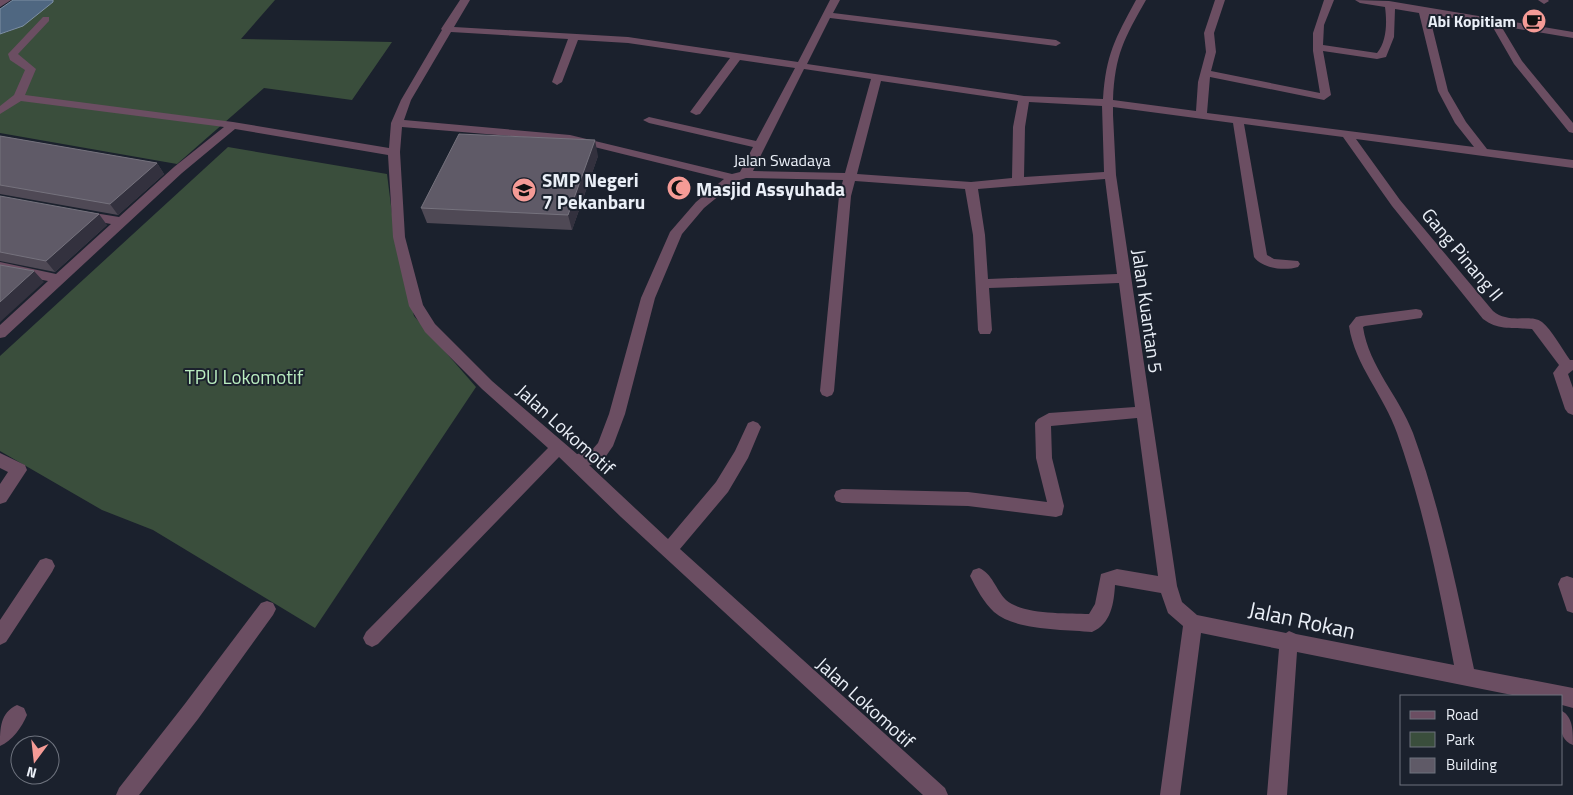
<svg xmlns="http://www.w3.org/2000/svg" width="1573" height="795" viewBox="0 0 1573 795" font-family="'Titillium Web',sans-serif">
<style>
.green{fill:#3a4e3c}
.water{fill:#4f6781;stroke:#7e90a4}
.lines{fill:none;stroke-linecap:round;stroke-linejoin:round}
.minor{fill:#6b4e62;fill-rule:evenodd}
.wall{fill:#4f4955}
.shaded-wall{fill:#33313e}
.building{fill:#5f5a67;stroke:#75727d}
.labels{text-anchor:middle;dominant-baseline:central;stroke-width:4;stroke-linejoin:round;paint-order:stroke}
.far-poi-label{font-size:16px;font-weight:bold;fill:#eaeff7;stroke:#1b212d;text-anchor:end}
.far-street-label{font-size:16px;fill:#eaeff7;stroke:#1b212d}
.poi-label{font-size:19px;font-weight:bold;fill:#eaeff7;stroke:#1b212d;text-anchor:start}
.street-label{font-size:19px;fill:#eaeff7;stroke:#1b212d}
.park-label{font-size:19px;fill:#baedc0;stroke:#1b212d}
.near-street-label{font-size:22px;fill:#eaeff7;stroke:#1b212d}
</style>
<rect width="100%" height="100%" fill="#1b212d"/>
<!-- green -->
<path class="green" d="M53 0H275L241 39 392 42 352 100 264 88 177 164 0 133V34C21 30 36 14 53 2Z
M228 147 387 174 395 238 414 316 476 387 315 628 153 530 102 510 0 451V356Z"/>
<!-- water -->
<path class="water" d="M13 0H53V2L23 26 0 34V9Z"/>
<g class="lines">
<!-- minor -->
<path class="minor" d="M0 0H11L0 7Z
M460 0H470L454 27 628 37 798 62 830 0H840L833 13 1056 40 1061 43 1056 46 830 18 807 64 1024 96 1103 99C1106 54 1115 39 1136 0H1146C1124 39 1115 54 1113 100L1196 111 1198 82 1206 52 1204 33 1215 0H1225L1214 33 1216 52 1211 71 1320 93 1313 51V33L1324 0H1334L1324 25 1323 45 1377 53C1387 41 1387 22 1385 7L1360 3 1355 0 1389 1 1573 32V38L1501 26 1522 61 1573 123V133L1569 132 1514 64 1491 24 1429 14 1448 91 1466 122 1487 149 1573 160V168L1356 139 1400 200 1493 311C1510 325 1530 313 1542 322 1552 330 1562 349 1570 360H1573V370L1568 374 1573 388V415L1568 413 1565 409 1553 373 1559 365 1532 329C1513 327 1499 331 1483 319L1392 206 1343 137 1244 124 1267 255 1274 259 1298 261 1300 264 1298 267C1285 271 1263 269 1254 257L1233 123 1113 107V115L1116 175 1177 586 1182 602 1197 615 1286 633 1289 631 1296 634 1454 665C1439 586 1424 509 1397 433 1384 395 1355 366 1349 326L1356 317 1361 316 1416 309 1421 310 1423 314 1421 318 1365 326 1363 327C1369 367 1399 396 1413 433 1441 510 1457 589 1474 669L1573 688V708L1562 705V696H1517L1297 652 1287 795H1267L1279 649 1201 633 1180 795H1160L1183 626 1168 613 1161 593 1115 585C1114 603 1111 624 1092 632 1064 629 1016 631 994 612 984 603 976 588 970 576L973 570 979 568C992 573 996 590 1006 600 1023 615 1066 613 1089 614L1095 604 1101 574 1117 569 1158 576 1137 418 1051 426 1052 458 1064 506 1062 515 1056 517 968 506 842 503 836 501 834 496 836 491 842 489 968 492 1047 502 1036 458 1035 423 1038 419 1049 413 1135 407 1119 283 989 288 992 330 990 334H980L978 330 973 235 965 189 855 181 851 196 834 391 832 395 827 397 822 395 820 391 839 196 843 180 746 178 737 181 704 208 682 234 655 298 625 414 613 446 602 462 589 465 668 539 716 482 735 451 748 423 753 421 758 423 761 427 748 458 728 492 680 549 945 788 948 795H923L621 517 559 457 378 644 372 647 366 644 363 638 366 632 548 448 482 389 425 332 409 306 393 237 388 155 235 129 182 173 5 337 0 338V325L48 281 0 272V262L56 274 111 224 78 218 76 215 78 212 82 211 119 217 174 167 224 127 21 101 0 114V106L14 95 25 70 10 60 8 54 43 17H49V21L18 54 36 69 25 95 233 122 389 148 391 123 401 100 442 30 441 29ZM1395 9 1419 13 1438 91 1455 123 1474 147 1207 113 1210 77 1324 100 1331 95 1323 51 1377 59 1386 57 1394 37ZM451 32 568 39 552 82 557 85 562 82 578 40 628 43 730 58 690 112 696 115 700 114 740 60 795 68 756 141 649 117 643 120 649 123 753 147 740 172 732 174 570 135 404 120 411 100ZM804 69 871 79 845 173 753 171ZM881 81 1018 101 1013 127 1012 178 971 182 857 174ZM1029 102 1102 106 1104 172 1024 177 1025 127ZM402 127 570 141 724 179 696 202 670 232 641 298 609 414 598 443 591 451 577 454 492 381 435 324 423 305 405 237 400 152ZM1105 179 1117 274 988 279 985 235 978 189Z
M1538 0H1548L1549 1 1544 4Z
M0 453 25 465 27 470 6 502 0 504V484L8 472 0 468Z
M46 558 52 560 55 566 52 572 6 642 0 645V620L40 560Z
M1567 576 1573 578V613L1567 611 1558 584 1561 578Z
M267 601 273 603 276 609 273 615 198 719 139 795H116L119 788 184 705 261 603Z
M17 705 24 708 27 715C22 727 12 741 0 746 0 728 0 713 17 705Z
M1562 711C1573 717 1573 731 1573 745 1558 739 1561 725 1562 711Z"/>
</g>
<!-- wall -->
<path class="wall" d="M0 136 157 163 164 174 118 215 0 194Z
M598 156 572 230 427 223 421 208Z
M0 196 107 225 55 272 0 261Z"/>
<!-- shaded-wall -->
<path class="shaded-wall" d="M595 140 598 156 572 230 568 215Z
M157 163 164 174 118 215 110 204Z
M99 214 107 225 55 272 46 261Z
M34 271 44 282 0 322V302Z"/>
<!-- building -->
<path class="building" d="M459 134 595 140 568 215 421 208Z
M0 136 157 163 110 204 0 185Z
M0 196 99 214 46 261 0 252Z
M0 265 34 271 0 302Z"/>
<!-- icons -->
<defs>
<symbol id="cafe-disc" viewBox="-11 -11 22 22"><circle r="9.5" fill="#f59b96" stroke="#1b212d"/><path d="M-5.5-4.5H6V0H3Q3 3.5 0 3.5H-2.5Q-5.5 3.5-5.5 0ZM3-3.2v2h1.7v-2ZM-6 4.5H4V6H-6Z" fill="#111"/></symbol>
<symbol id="mosque-disc" viewBox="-11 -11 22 22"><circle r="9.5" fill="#f59b96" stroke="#1b212d"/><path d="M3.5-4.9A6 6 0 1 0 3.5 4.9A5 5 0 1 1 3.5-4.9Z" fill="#111"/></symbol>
<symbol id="school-disc" viewBox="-11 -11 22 22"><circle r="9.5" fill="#f59b96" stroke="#1b212d"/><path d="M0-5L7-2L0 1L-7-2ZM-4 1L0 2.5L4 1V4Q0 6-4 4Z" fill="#111"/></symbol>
</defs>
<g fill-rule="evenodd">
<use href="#cafe-disc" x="1520" y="7" width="28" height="28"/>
<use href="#mosque-disc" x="665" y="174" width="28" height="28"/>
<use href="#school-disc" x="510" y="176" width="28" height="28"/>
</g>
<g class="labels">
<!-- far-poi labels -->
<g class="far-poi-label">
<text x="1516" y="21">Abi Kopitiam</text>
</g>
<!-- far-street labels -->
<g class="far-street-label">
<text x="782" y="160">Jalan Swadaya</text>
</g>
<!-- poi labels -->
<g class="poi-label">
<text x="542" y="179">SMP Negeri<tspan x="542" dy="22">7 Pekanbaru</tspan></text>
<text x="696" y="188">Masjid Assyuhada</text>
</g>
<!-- street labels -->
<g class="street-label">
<text transform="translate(1463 254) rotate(50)">Gang Pinang II</text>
<text transform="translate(1148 311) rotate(82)">Jalan Kuantan 5</text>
<text transform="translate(566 429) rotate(42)">Jalan Lokomotif</text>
<text transform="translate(866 702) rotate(42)">Jalan Lokomotif</text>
</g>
<!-- park labels -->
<g class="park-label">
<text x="244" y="376">TPU Lokomotif</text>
</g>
<!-- near-street labels -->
<g class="near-street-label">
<text transform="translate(1302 620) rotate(12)">Jalan Rokan</text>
</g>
</g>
<!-- legend -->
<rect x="1400" y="695" width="162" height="90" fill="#1b212d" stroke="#6e737e"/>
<rect x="1410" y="711" width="25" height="8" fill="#6b4e62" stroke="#6e737e"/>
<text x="1446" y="720" font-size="15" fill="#eaeff7">Road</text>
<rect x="1410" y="732" width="25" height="15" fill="#3a4e3c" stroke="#6e737e"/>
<text x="1446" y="745" font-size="15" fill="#eaeff7">Park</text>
<rect x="1410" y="758" width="25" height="15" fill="#5f5a67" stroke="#6e737e"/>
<text x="1446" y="770" font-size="15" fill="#eaeff7">Building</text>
<!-- north arrow -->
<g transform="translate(35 760) rotate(195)"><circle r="24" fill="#1b212d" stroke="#6e737e"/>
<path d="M0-4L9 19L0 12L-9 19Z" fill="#f59b96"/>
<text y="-8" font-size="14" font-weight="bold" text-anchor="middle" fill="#eaeff7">N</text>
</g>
</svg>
